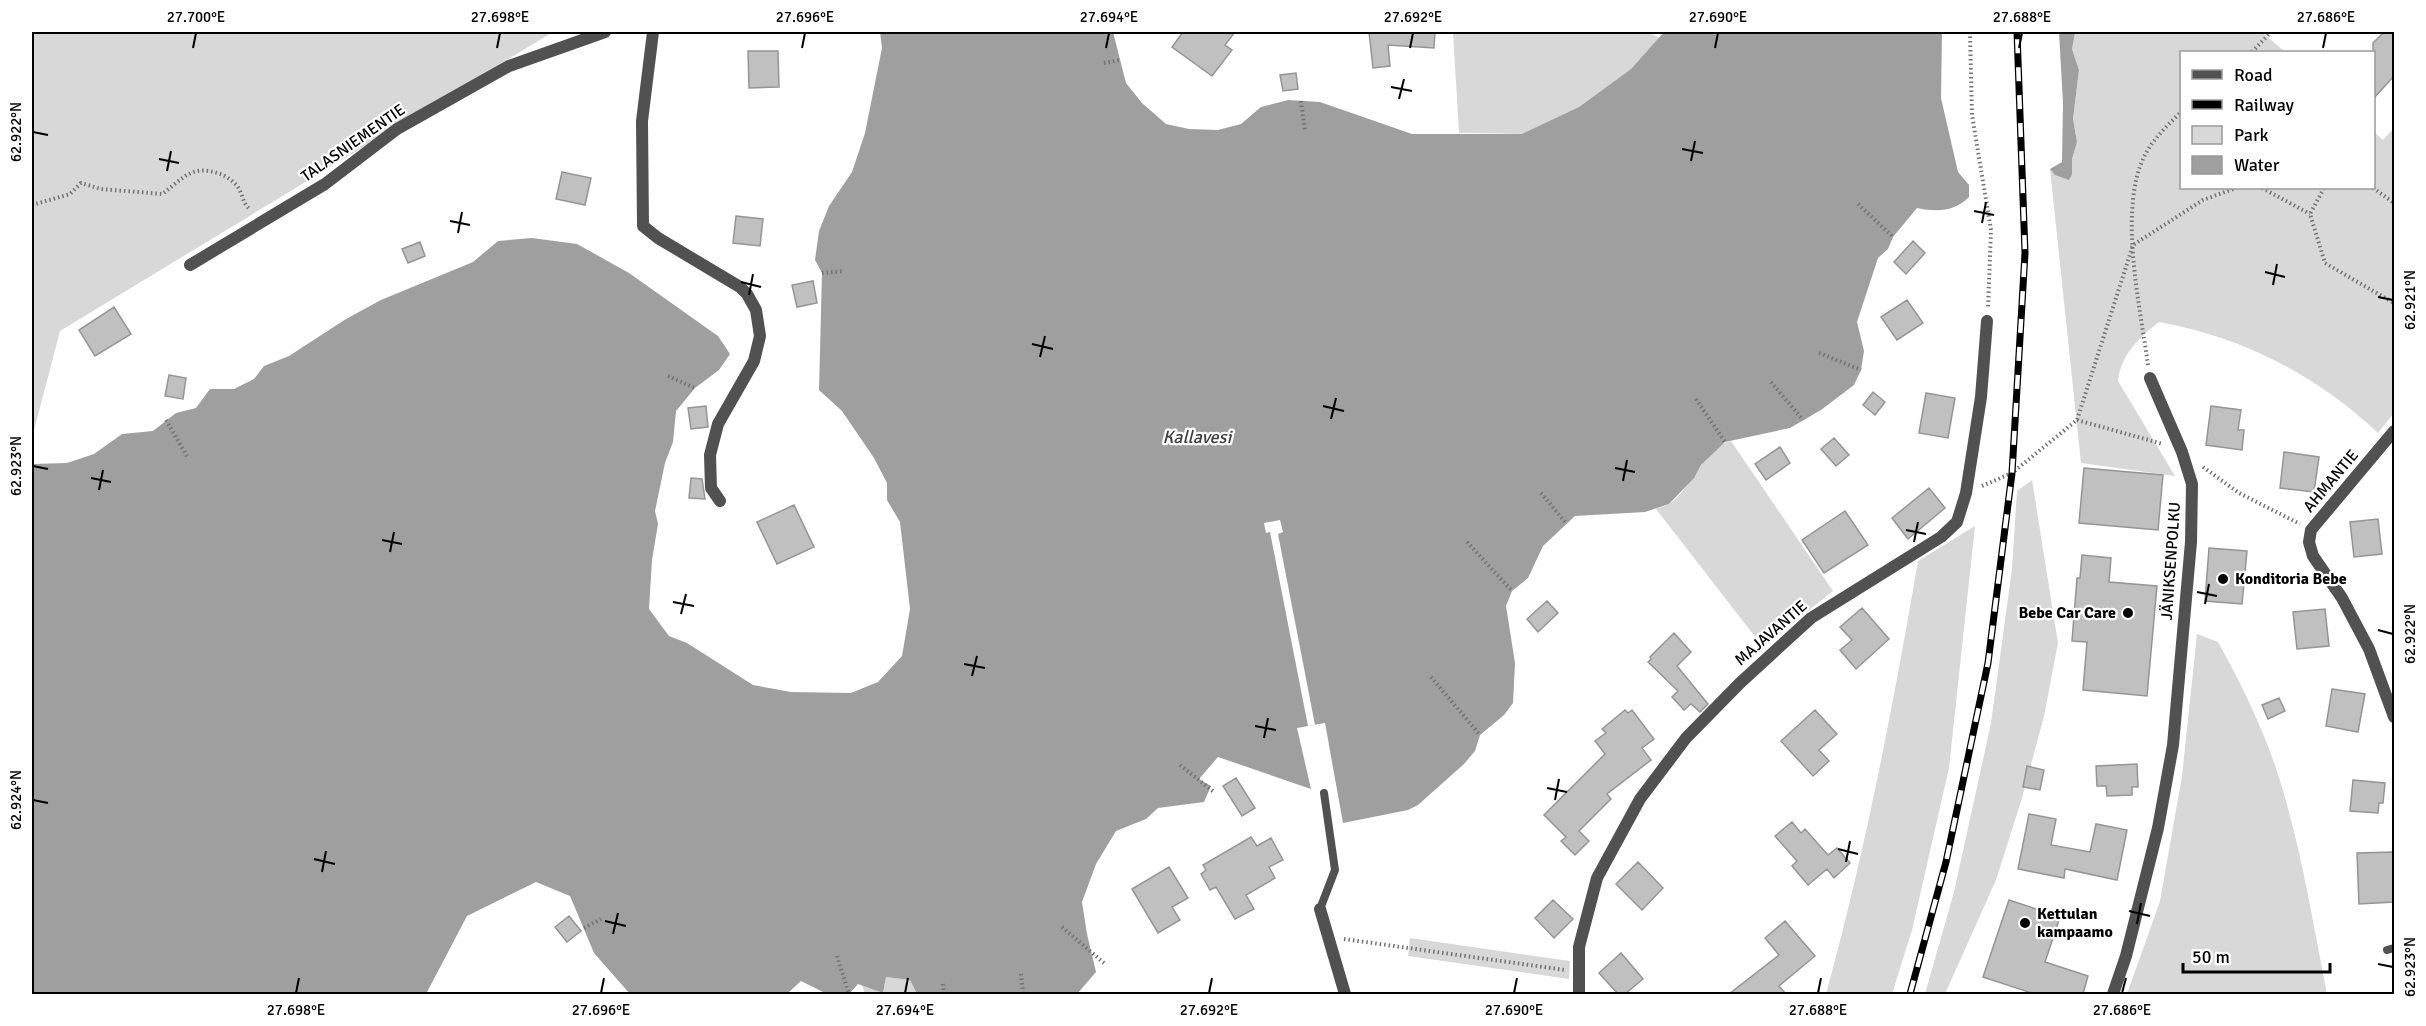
<svg xmlns="http://www.w3.org/2000/svg" width="2426" height="1026" viewBox="0 0 2426 1026" font-family="Signika,sans-serif">
<style>
.green{fill:#d8d8d8}
.water{fill:#9f9f9f}
.pier{fill:#fff}
.building{fill:#c0c0c0;stroke:#959595;stroke-width:1.5}
.lines{fill:none;stroke-linecap:round;stroke-linejoin:round}
.path{stroke:#737373;stroke-width:4;stroke-dasharray:1.5 3;stroke-linecap:butt}
.service{stroke:#515151;stroke-width:8}
.minor{stroke:#515151;stroke-width:12}
.rail-casing{stroke:#000;stroke-width:7}
.rail{stroke:#fff;stroke-width:4.5;stroke-dasharray:14;stroke-linecap:butt}
.ticks{fill:none;stroke:#000;stroke-width:2}
.poi-dot{fill:#000;stroke:#fff;stroke-width:2}
.labels{text-anchor:middle;dominant-baseline:central;stroke-width:4.5;stroke-linejoin:round;paint-order:stroke}
.street-label{font-size:16px;fill:#000;stroke:#fff}
.poi-label{font-size:16px;font-weight:bold;fill:#000;stroke:#fff;text-anchor:start}
.water-label{font-size:18px;font-style:italic;fill:#404040;stroke:#fff}
.neatline{fill:none;stroke:#000;stroke-width:2}
.ticks-label{font-size:15px;text-anchor:middle;fill:#000}
</style>
<rect width="100%" height="100%" fill="#fff"/>
<!-- green -->
<path class="green" d="M32 32H553L60 331 32 438Z
M1453 32H1649L1659 38 1631 69 1579 107 1523 134 1467 133H1459Z
M2074 32H2262L2285 52H2182V188H2374V132L2383 140 2394 128V413L2378 433C2317 375 2242 337 2159 322 2139 338 2121 354 2118 381L2175 476 2081 463 2050 169 2055 175 2072 174V159L2077 142 2073 119 2079 70 2072 49Z
M1731 441 1833 591 1763 647 1656 509C1660 507 1666 506 1669 504 1692 489 1704 447 1731 441Z
M2032 480 2058 643 2044 716 2022 798 1996 880 1945 994H1925L1954 892 1991 723 2012 569 2017 491Z
M1975 526 1949 768 1912 930 1892 994H1826C1865 852 1893 707 1918 561Z
M2197 634 2218 642C2243 687 2266 734 2281 784 2302 853 2313 924 2327 994H2127L2160 901 2182 776Z
M1410 938 1570 961 1569 979 1408 956Z
M886 977 910 980 917 994H865L862 985 883 993Z"/>
<!-- water -->
<path class="water" d="M880 32H1113L1126 83 1142 103 1166 124 1189 129 1218 130 1241 124 1261 107 1288 100 1320 102 1412 134H1522L1579 107 1631 69 1664 32H1942L1941 98 1958 172 1969 185V197C1954 212 1937 212 1917 208L1893 237 1888 249 1878 258 1857 322 1864 351 1861 370 1854 385 1821 410 1790 428 1725 442 1701 465 1694 478 1669 504 1645 512 1575 516 1543 546 1528 578 1512 591 1506 606 1515 663 1513 703 1504 715 1480 735 1475 751 1464 764 1418 805 1408 810 1343 823 1325 723 1297 728 1311 789 1218 757 1199 779 1211 786 1204 802 1158 808 1146 819 1116 831 1096 864 1082 902 1087 934 1096 972 1077 994H917L910 980 886 977 883 993 858 984 849 994H827L801 981 787 994H630L594 953 570 896 536 882 467 916 426 994H32V464L67 463 94 454 122 434 153 431 176 413 196 408 210 389H234L254 379 264 366 289 356 346 319 381 300 473 262 498 241 532 238 577 244 629 273 718 336 730 354 719 370 695 388 676 411 673 442 665 463 655 511 658 524 652 560 649 609 669 636 687 643 753 685 791 692 851 693 878 682 902 656 910 609 900 522 887 500V483L874 458 842 411 819 390 822 273 815 260 819 231 829 206 852 172 865 133 882 48Z
M2059 32H2075L2072 49 2079 70 2073 119 2077 142 2072 159V174L2069 180 2055 175 2050 169 2062 162 2063 103Z"/>
<!-- pier -->
<path class="pier" d="M1280 520 1283 532 1278 534 1315 725 1308 726 1270 532 1266 533 1264 523Z"/>
<!-- building -->
<path class="building" d="M1183 32H1235L1225 45 1232 50 1212 76 1172 47Z
M1369 32H1435L1434 48 1388 45 1390 66 1373 68Z
M2384 32H2394V76L2373 99V43Z
M748 51H778L779 87 749 88Z
M1296 73 1298 89 1283 91 1280 75Z
M562 172 591 178 585 205 556 199Z
M736 216 763 219 760 246 733 243Z
M1913 241 1925 253 1906 274 1894 262Z
M420 242 425 256 408 263 402 249Z
M813 281 817 303 797 307 792 285Z
M1907 300 1923 323 1897 340 1881 317Z
M114 307 131 334 95 356 79 330Z
M169 375 186 378 183 399 165 396Z
M1873 392 1885 402 1875 415 1863 405Z
M1926 393 1955 398 1948 438 1919 433Z
M706 406 708 427 691 429 688 408Z
M2211 406 2241 410 2238 430H2244L2242 450 2206 445Z
M1834 438 1849 455 1836 466 1821 449Z
M1780 447 1790 463 1766 480 1755 464Z
M2284 452 2319 457 2314 492 2280 488Z
M2084 468 2163 475 2158 530 2079 523Z
M691 478 702 479 705 499 689 498Z
M1929 488 1945 508 1908 539 1892 518Z
M794 505 814 547 777 564 757 522Z
M1845 511 1868 545 1824 573 1802 540Z
M2378 519 2382 554 2354 557 2350 522Z
M2209 548 2247 551 2242 604 2205 601Z
M2082 555 2111 558 2109 582 2157 586 2147 696 2083 690 2087 642 2072 641 2077 578H2080Z
M1547 601 1558 613 1538 632 1527 619Z
M1862 608 1889 639 1856 669 1840 650 1852 640 1840 627Z
M2325 609 2329 646 2297 649 2293 612Z
M1674 633 1691 652 1677 666 1708 704 1700 712 1691 704 1684 710 1672 697 1678 691 1648 662 1651 659 1650 657Z
M2332 689 2365 694 2358 732 2326 726Z
M2279 698 2285 711 2268 719 2262 705Z
M1625 710 1628 713 1632 710 1654 739 1642 748 1651 760 1607 794 1611 799 1579 831 1589 841 1575 855 1561 841 1566 837 1544 815 1605 754 1595 741 1606 733 1602 729Z
M1815 710 1837 734 1819 750 1829 761 1813 776 1781 741Z
M2137 764 2138 787H2132V795L2107 796 2106 786H2097L2096 766Z
M2027 766 2044 770 2040 790 2023 787Z
M1236 778 1255 808 1242 816 1223 786Z
M2353 780 2385 783 2383 803H2379L2378 813 2350 811Z
M2029 814 2056 819 2051 845 2090 852 2096 824 2127 830 2117 880 2065 869 2064 878 2018 869Z
M1792 822 1801 833 1805 829 1828 855 1837 848 1850 863 1834 878 1827 869 1808 885 1792 866 1797 861 1775 836Z
M1251 837 1257 846 1271 838 1283 860 1269 867 1275 878 1246 895 1254 909 1235 919 1216 887 1210 890 1201 874 1206 870 1203 865Z
M2393 852 2394 902 2359 904 2357 853Z
M1638 862 1663 888 1642 910 1616 884Z
M1169 867 1188 898 1172 907 1180 920 1158 933 1132 889Z
M1553 900 1573 919 1554 938 1535 918Z
M2009 900 2060 917 2045 962 2088 976 2083 994H2035L1983 977Z
M569 916 581 931 567 942 555 927Z
M1785 921 1815 956 1779 986 1786 994H1729L1779 955 1765 938Z
M1621 953 1643 979 1625 994H1618L1599 973Z"/>
<g class="lines">
<!-- path -->
<path class="path" d="M1970 32 1972 115 1991 230 1988 309
M2252 52 2271 32
M1104 63 1120 60
M1301 101 1305 131
M2262 188 2310 214
M2324 188 2310 214 2325 263 2394 303
M2373 188 2394 203
M1858 204 1893 237
M32 205 70 194 81 183 101 189 162 194C171 188 179 179 189 174 203 166 227 173 237 186 243 193 242 204 251 210
M822 273 844 271
M1819 353 1861 370
M2148 365C2140 305 2117 206 2146 153 2155 137 2169 124 2182 111
M668 376 695 388
M1771 382 1803 420
M1696 399 1725 442
M166 420 188 458
M2077 420 2163 444
M2203 467 2239 493 2300 524
M1982 486 2012 473 2077 420 2133 245 2203 200 2236 188
M1541 493 1566 523
M1467 542 1512 591
M1431 677 1480 735
M1180 765 1214 792
M1062 927 1104 963
M584 928 601 919
M1344 939 1565 970
M837 956 849 994
M1021 974 1023 994
M943 984 944 994"/>
<!-- service -->
<path class="service" d="M1320 909 1335 870 1324 793
M2387 950 2394 948"/>
<!-- minor -->
<path class="minor" d="M653 32 642 121 643 226 658 238 740 287 747 294 756 310 760 336 754 361 718 424 710 455 711 488 720 501
M190 265 325 184 397 129 509 66 605 32
M2394 431 2311 530 2309 542 2313 556 2342 598 2369 649 2394 717
M1320 909 1345 994
M1579 994V947L1597 878 1640 799 1686 738 1740 683 1811 618 1941 537 1957 522 1966 493 1981 397 1987 321
M2113 994 2126 956 2158 828 2173 745 2191 542 2192 484 2182 452 2150 378"/>
<defs>
<path id="rail" d="M1910 994 1946 862 1988 663 2012 473 2025 253 2017 32"/>
</defs>
<!-- rail casing -->
<use href="#rail" class="rail-casing"/>
<!-- rail -->
<use href="#rail" class="rail"/>
</g>
<!-- ticks -->
<path class="ticks" d="M193 48 196 33M497 48 500 33M802 48 805 33M1106 48 1109 33M1410 48 1413 33M1715 48 1718 33M2019 48 2022 33M2323 48 2326 33M1391 87 1412 91M1399 99 1404 79M33 132 48 135M1682 149 1703 153M159 159 179 163M1691 161 1695 141M167 171 171 151M1974 211 1994 215M450 221 470 225M1982 223 1986 202M458 233 462 212M2265 272 2285 277M741 282 761 287M2273 285 2277 264M749 295 753 274M2378 297 2393 300M1032 344 1053 349M1040 357 1045 336M1323 406 1344 411M1331 419 1336 398M33 466 48 469M1615 468 1635 472M91 478 111 482M1623 481 1627 460M99 490 103 470M1906 530 1926 534M382 540 402 544M1914 542 1918 522M390 552 394 532M2197 592 2217 596M673 602 694 606M2205 604 2209 584M681 614 686 594M2378 630 2393 634M964 664 985 668M972 676 977 656M1255 726 1276 730M1264 738 1268 718M1547 788 1567 792M33 800 48 803M1555 800 1559 779M1838 849 1858 854M314 859 335 864M1846 862 1850 841M322 872 326 851M2129 911 2150 916M605 921 626 926M2137 924 2141 903M613 934 618 913M2378 964 2393 967M296 993 299 978M601 993 604 978M905 993 908 978M1209 993 1212 978M1514 993 1517 978M1818 993 1821 978M2122 993 2126 978"/>
<!-- markers -->
<g class="poi-dot">
<circle cx="2223" cy="579" r="6"/>
<circle cx="2128" cy="613" r="6"/>
<circle cx="2025" cy="923" r="6"/>
</g>
<g class="labels">
<!-- street labels -->
<g class="street-label">
<text transform="translate(353 143) rotate(-35)">TALASNIEMENTIE</text>
<text transform="translate(2331 481) rotate(-50)">AHMANTIE</text>
<text transform="translate(2171 561) rotate(-86)">JÄNIKSENPOLKU</text>
<text transform="translate(1771 633) rotate(-41)">MAJAVANTIE</text>
</g>
<!-- poi labels -->
<g class="poi-label">
<text x="2235" y="579">Konditoria Bebe</text>
<text x="2116" y="613" text-anchor="end">Bebe Car Care</text>
<text x="2037" y="914">Kettulan<tspan x="2037" dy="18">kampaamo</tspan></text>
</g>
<!-- water labels -->
<g class="water-label">
<text x="1197" y="437">Kallavesi</text>
</g>
</g>
<!-- border -->
<rect width="2426" height="1026" fill="none" stroke="#ffffff" stroke-width="66"/>
<!-- legend -->
<rect x="2180" y="51" width="195" height="138" fill="#ffffff" stroke="#999999" stroke-width="1.5"/>
<rect x="2192" y="70" width="30" height="9" fill="#515151" stroke="#999999" stroke-width="1.5"/>
<text x="2234" y="81" font-size="18" fill="#000000">Road</text>
<rect x="2192" y="100" width="30" height="9" fill="#000000" stroke="#999999" stroke-width="1.5"/>
<text x="2234" y="111" font-size="18" fill="#000000">Railway</text>
<rect x="2192" y="126" width="30" height="18" fill="#d8d8d8" stroke="#999999" stroke-width="1.5"/>
<text x="2234" y="141" font-size="18" fill="#000000">Park</text>
<rect x="2192" y="156" width="30" height="18" fill="#9f9f9f" stroke="#999999" stroke-width="1.5"/>
<text x="2234" y="171" font-size="18" fill="#000000">Water</text>
<!-- scale -->
<path d="M2183 963v9h147v-9" fill="none" stroke="#000000" stroke-width="3"/>
<text x="2192" y="963" font-size="18" fill="#000000" stroke="#ffffff" stroke-width="4.5" paint-order="stroke">50 m</text>
<rect x="33" y="33" width="2360" height="960" class="neatline"/>
<g class="ticks-label">
<text x="196" y="22">27.700°E</text>
<text x="500" y="22">27.698°E</text>
<text x="805" y="22">27.696°E</text>
<text x="1109" y="22">27.694°E</text>
<text x="1413" y="22">27.692°E</text>
<text x="1718" y="22">27.690°E</text>
<text x="2022" y="22">27.688°E</text>
<text x="2326" y="22">27.686°E</text>
<text transform="translate(16 132) rotate(-90)" y="5">62.922°N</text>
<text transform="translate(2410 300) rotate(-90)" y="5">62.921°N</text>
<text transform="translate(16 466) rotate(-90)" y="5">62.923°N</text>
<text transform="translate(2410 634) rotate(-90)" y="5">62.922°N</text>
<text transform="translate(16 800) rotate(-90)" y="5">62.924°N</text>
<text transform="translate(2410 967) rotate(-90)" y="5">62.923°N</text>
<text x="296" y="1015">27.698°E</text>
<text x="601" y="1015">27.696°E</text>
<text x="905" y="1015">27.694°E</text>
<text x="1209" y="1015">27.692°E</text>
<text x="1514" y="1015">27.690°E</text>
<text x="1818" y="1015">27.688°E</text>
<text x="2122" y="1015">27.686°E</text>
</g>
</svg>
